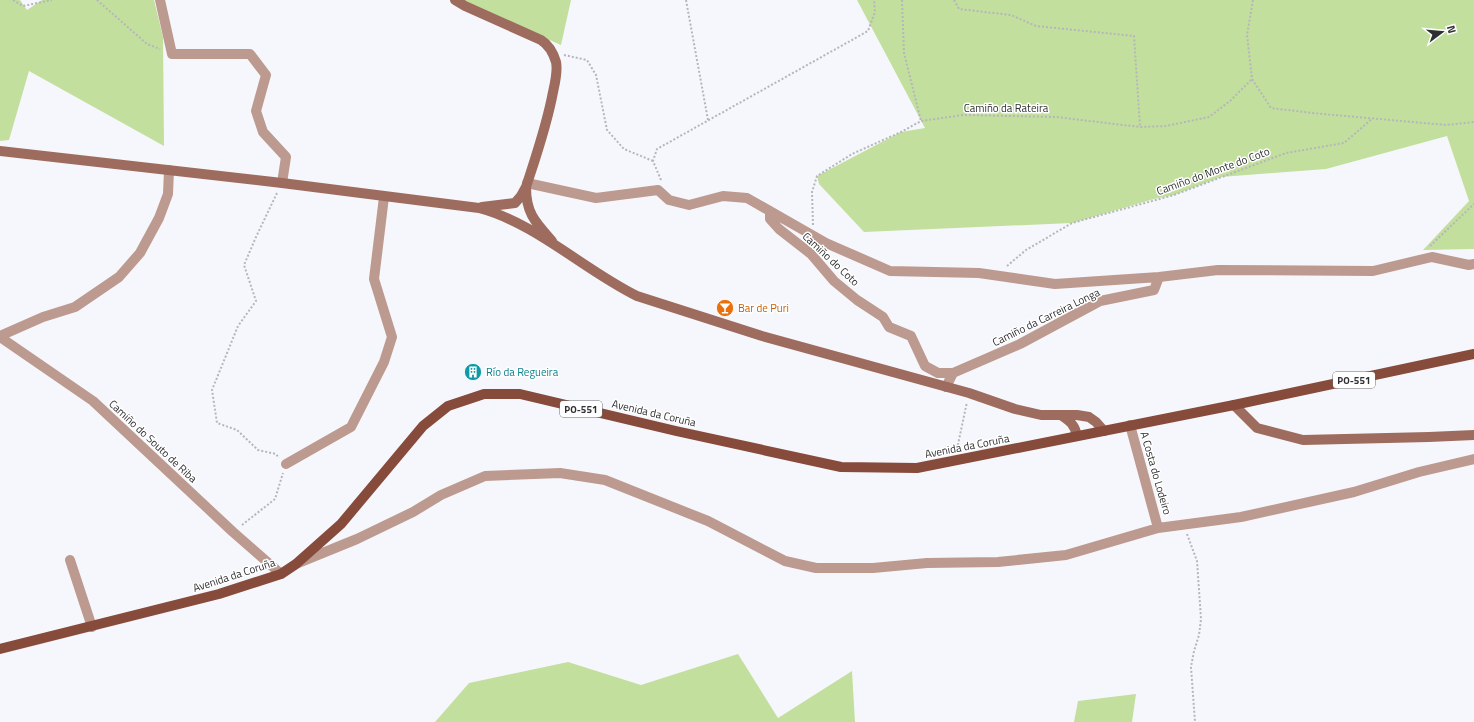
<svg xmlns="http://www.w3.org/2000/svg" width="1474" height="722" viewBox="0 0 1474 722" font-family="'Titillium Web',sans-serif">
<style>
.green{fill:#c3df9e}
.building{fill:#d8d2d1;stroke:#c0bab9}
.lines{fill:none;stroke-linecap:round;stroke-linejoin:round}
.path{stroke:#b5b6ba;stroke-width:2;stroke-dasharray:2 2;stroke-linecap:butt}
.street{stroke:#bd9a8f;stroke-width:10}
.secondary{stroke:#9e6c5e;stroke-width:10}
.primary{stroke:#874b3b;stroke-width:10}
.labels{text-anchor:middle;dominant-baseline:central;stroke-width:3;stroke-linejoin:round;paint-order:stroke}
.shield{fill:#fff;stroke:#6d6d6f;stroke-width:1}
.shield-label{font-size:10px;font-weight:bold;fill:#2f2f31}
.street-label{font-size:11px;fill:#2f2f31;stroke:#fff}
.food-label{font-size:11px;fill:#c56008;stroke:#fff;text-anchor:start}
.culture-label{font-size:11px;fill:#0d838f;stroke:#fff;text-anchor:start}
</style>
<rect width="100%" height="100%" fill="#f6f7fc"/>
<!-- green -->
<path class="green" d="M0 0H20L27 10 42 0H154L163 37 164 146 29 71 9 140 0 141Z
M459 0H571L561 45Z
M857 0H1474V249L1423 250 1469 201 1447 136 1326 169 1221 177 1174 195 1154 199 1072 223 864 232 819 184 817 176 901 132 925 128Z
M738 654 778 718 852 671 855 722H435L469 683 568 662 641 685Z
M1136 694 1132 722H1074L1078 701Z"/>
<!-- building -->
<path class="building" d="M471 364 481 371 474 380 465 373Z"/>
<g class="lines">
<!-- path -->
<path class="path" d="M13 0 23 6 52 0
M97 0 147 44 160 49
M686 0 708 120
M902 0 904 53 921 121
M954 0 959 9 1011 15 1036 26 1134 36 1140 127
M1253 0 1247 35 1252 79 1271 108 1312 113 1446 125 1474 122
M564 55 587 60 596 75 607 130 624 149 653 161
M661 180 653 161 657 149 868 31 875 12 874 0
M277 193 256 237 244 265 256 301 238 326 212 390 217 423 237 430 258 450 276 454 279 458
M813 225 812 192 817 176 852 154 901 132 921 121 963 115 1056 117 1140 127 1166 126 1209 117 1230 101 1252 79
M1430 246 1474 204
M1007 266 1026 250 1072 223 1174 195 1286 153 1344 143 1373 118
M957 449 967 402
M242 525 275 499 283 473
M1187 534 1197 561 1201 619 1199 635 1194 651 1191 667 1195 722"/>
<!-- street -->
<path class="street" d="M160 0 172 54H250L266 75 256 111 263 132 286 157 282 183
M527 183 596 198 658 190 669 200 689 205 723 196 747 198 826 243 890 271 979 273 1055 284 1159 277 1218 270 1373 271 1432 257 1469 265 1474 264
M770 211V219L779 229 811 254 834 281 857 300 883 317 889 327 911 336 925 366 938 373H953
M0 336 43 317 75 307 119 277 140 253 159 218 168 194 169 170
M0 337 93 401 233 532 281 574
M946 387 953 373 1020 344 1100 301 1154 290 1159 277
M1130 425 1158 528
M286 464 351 427 384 362 392 337 374 279 384 197
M70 560 92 627
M298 563 357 539 413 512 441 495 485 476 560 473 605 480 708 521 785 561 816 568H873L927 563 998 562 1066 555 1158 528 1241 517 1354 492 1419 472 1474 459"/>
<!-- secondary -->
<path class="secondary" d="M455 0 465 6 541 40C549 45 553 52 556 62 558 71 555 83 553 92 547 125 536 156 526 187L521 196 515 203 482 207
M0 151 282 183 479 208C536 223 584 270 637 296L762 336 969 393 1015 409 1041 415H1077L1089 417 1096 422 1104 431
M526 187C526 213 535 222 552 241
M1234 405 1257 428 1303 440 1429 437 1474 435
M1061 415C1070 421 1075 425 1077 436"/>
<!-- primary -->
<path class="primary" d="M0 649 219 594 281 574 296 564 341 524 423 426 448 406 484 394H520L676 431 841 467 917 468 1234 405 1474 354"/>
</g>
<!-- icons -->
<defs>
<symbol id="bar-disc" viewBox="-11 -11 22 22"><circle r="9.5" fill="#e8710a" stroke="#fff"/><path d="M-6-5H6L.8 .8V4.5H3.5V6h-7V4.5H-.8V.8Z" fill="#fff"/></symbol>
<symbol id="building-disc" viewBox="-11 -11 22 22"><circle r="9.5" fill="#0f9aa8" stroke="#fff"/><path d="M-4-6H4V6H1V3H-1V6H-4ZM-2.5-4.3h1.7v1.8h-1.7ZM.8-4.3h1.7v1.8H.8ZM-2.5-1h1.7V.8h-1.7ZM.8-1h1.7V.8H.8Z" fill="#fff"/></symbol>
</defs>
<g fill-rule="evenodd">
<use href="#bar-disc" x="715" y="298" width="20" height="20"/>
<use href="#building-disc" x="463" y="362" width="20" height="20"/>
</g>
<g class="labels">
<!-- shield labels -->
<g class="shield">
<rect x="1333" y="372" width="42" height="16" rx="3"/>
<rect x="560" y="401" width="42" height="16" rx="3"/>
</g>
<g class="shield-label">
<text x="1354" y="380">PO-551</text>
<text x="581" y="409">PO-551</text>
</g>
<!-- street labels -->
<g class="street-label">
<text x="1006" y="108">Camiño da Rateira</text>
<text transform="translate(1213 171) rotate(-20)">Camiño do Monte do Coto</text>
<text transform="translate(831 259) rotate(43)">Camiño do Coto</text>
<text transform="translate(1046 317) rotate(-26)">Camiño da Carreira Longa</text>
<text transform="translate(654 413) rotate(13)">Avenida da Coruña</text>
<text transform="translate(153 441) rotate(43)">Camiño do Souto de Riba</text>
<text transform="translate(967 446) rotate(-11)">Avenida da Coruña</text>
<text transform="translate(1156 473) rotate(74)">A Costa do Lodeiro</text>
<text transform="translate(234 575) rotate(-18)">Avenida da Coruña</text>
</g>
<!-- food labels -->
<g class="food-label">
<text x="738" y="308">Bar de Puri</text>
</g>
<!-- culture labels -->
<g class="culture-label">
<text x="486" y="372">Río da Regueira</text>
</g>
</g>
<!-- north arrow -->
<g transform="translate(1442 32) rotate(74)" stroke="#ffffff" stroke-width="3" paint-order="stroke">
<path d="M0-3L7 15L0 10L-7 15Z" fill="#2f2f31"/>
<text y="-6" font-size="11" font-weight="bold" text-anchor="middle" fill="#2f2f31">N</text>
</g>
</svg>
